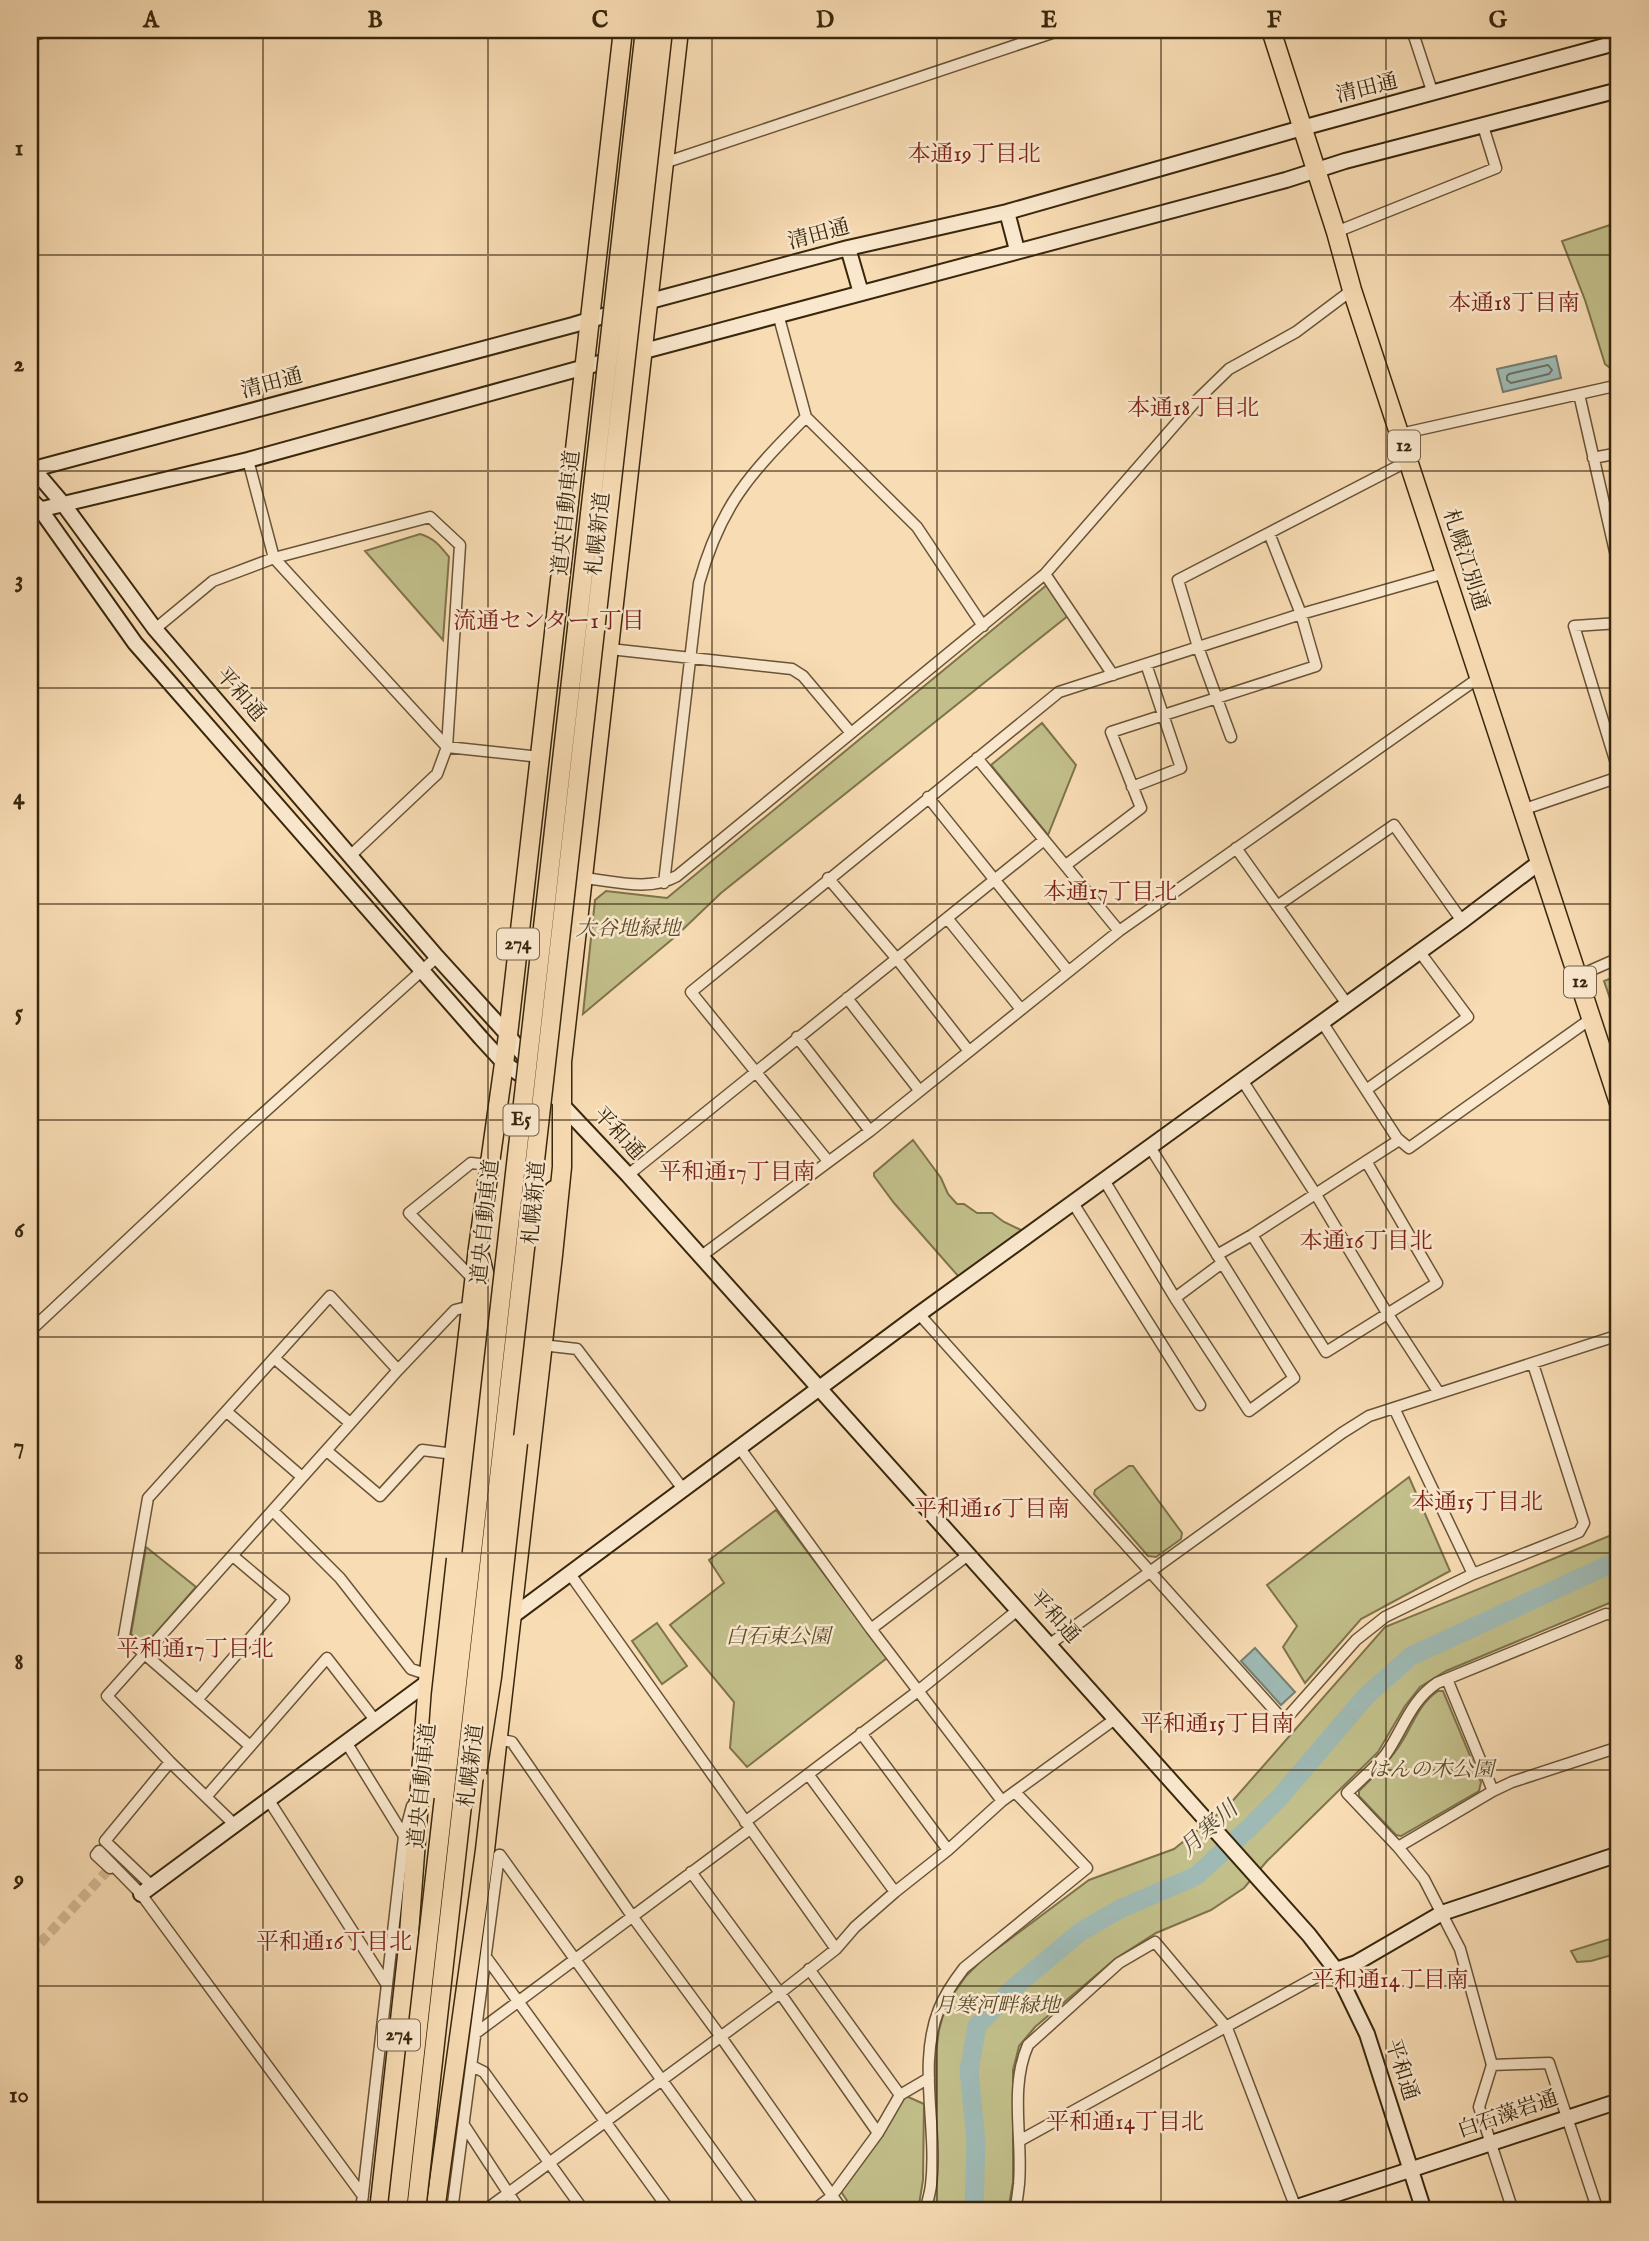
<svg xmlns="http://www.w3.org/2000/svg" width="1649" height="2241" viewBox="0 0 1649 2241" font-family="'IM FELL English','Noto Serif JP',serif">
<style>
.green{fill:#c2bf8a;stroke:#7e734b;stroke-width:2}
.water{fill:#9fbab5;stroke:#767f71;stroke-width:2}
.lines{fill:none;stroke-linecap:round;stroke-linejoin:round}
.shore{stroke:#6c7060;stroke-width:2}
.river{stroke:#9fbab5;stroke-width:19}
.street-tunnel{stroke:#d2b892;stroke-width:10;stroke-dasharray:10 5;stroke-linecap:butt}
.street-casing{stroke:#695436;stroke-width:13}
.secondary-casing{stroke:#39270c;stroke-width:18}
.highway-casing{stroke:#39270c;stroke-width:21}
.street{stroke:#fae8ce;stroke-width:10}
.secondary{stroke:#fae8ce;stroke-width:14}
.highway{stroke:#f8dcb4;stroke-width:18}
.highway-bridge-casing{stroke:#39270c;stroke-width:21;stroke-linecap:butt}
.highway-bridge{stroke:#f8dcb4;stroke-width:18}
.grid{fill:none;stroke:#39270c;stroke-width:2;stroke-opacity:0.55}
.labels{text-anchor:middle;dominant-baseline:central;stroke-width:5;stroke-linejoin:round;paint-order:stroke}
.shield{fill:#fae8ce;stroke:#736146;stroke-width:2}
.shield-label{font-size:19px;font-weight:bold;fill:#39270c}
.street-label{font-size:21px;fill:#39270c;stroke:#fae8ce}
.park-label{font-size:21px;font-style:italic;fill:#5b4d2c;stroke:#fae8ce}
.neighbourhood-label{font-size:23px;fill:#7a1f14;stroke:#fae8ce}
.water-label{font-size:23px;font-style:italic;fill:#524c36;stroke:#fae8ce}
.neatline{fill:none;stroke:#39270c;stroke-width:2.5}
.grid-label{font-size:23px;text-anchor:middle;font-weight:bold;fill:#39270c}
</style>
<rect width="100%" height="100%" fill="#f8dcb4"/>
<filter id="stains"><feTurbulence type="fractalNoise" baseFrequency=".00286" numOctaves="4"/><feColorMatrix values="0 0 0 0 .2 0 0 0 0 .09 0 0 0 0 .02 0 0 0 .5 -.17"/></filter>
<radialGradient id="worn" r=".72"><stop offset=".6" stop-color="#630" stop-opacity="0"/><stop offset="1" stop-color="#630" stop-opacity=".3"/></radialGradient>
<!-- green -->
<path class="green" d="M1619 222V372L1616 373 1605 364 1585 300 1562 241Z
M420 534C434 538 440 546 449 557L443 640 365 551Z
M1048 584 1069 615 721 893 676 936 583 1014 595 900 606 891 667 898Z
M1042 723 1076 765 1048 835 991 765Z
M1619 975V1011L1614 1010 1604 981Z
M913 1140 941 1178 948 1194 957 1204H964L977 1213H992L1004 1222 1023 1231 959 1277 894 1203 874 1176V1173Z
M1129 1466H1133L1182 1533 1181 1539 1156 1557 1148 1556 1094 1494 1095 1490Z
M1409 1477 1450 1571 1361 1619 1305 1683 1283 1647 1297 1626 1267 1585Z
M776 1510 887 1658 747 1767 730 1748 734 1702 670 1625 724 1583 709 1560Z
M1619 1532V1599L1446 1671 1420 1687 1405 1706 1378 1752 1267 1861 1244 1888 1211 1910 1156 1933 1115 1959 1035 2027 1019 2046 1013 2070V2182L1008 2211H929L936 2154V2052L939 2030 944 2012 954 1993 966 1976 982 1960 1089 1880 1174 1849 1229 1805 1385 1627Z
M146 1547 196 1587 147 1643H143L131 1634Z
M657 1623 687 1666 662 1684 632 1641Z
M1438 1691H1443L1481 1782 1479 1791 1401 1836 1396 1835 1359 1796V1791C1375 1775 1391 1760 1403 1740 1414 1722 1419 1704 1438 1691Z
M1619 1936V1953L1591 1961 1577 1962 1571 1951Z
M906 2096 924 2104 923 2180 918 2211H854L842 2193 841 2188Z"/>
<!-- water -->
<path class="water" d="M1556 356 1561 378 1503 392 1497 369Z
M1255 1648 1295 1692 1281 1705 1241 1661Z"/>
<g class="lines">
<!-- shore -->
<path class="shore" d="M1548 365 1552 370 1549 374 1511 383 1507 380V376L1509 374Z"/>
<!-- river -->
<path class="river" d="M974 2211 976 2141 969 2071 977 2026 1011 1990 1080 1932 1120 1909 1196 1876 1250 1827 1280 1797 1366 1696 1411 1656 1619 1560"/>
<!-- street-tunnel -->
<path class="street-tunnel" d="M30 1954 110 1868"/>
<defs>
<path id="street" d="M1412 30 1433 94
M30 36 53 30
M664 163 1061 30
M1336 232 1496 168 1483 126
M778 314 806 417 917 527 983 626
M1579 394 1619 569
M1400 434 1619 385
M1593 458 1619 453
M248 460 274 558 447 747 540 757
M1045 574 1113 675
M1619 623 1574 626 1619 773
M155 629 213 581 274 558 430 517 460 545 447 747 437 774 350 856
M610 649 792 669 803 676 851 733
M1231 737 1198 647 1178 580 1408 461
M977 758 1119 931
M1132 787 1181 768 1146 664
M928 797 1068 971
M1522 810 1619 777
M1236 848 1347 1004
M1066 865 1141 808 1111 732 1316 666 1301 614 1269 533
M583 878C615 881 648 892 677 876L1045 574 1194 403 1229 369 1296 332 1352 290
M828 878 897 959 968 1050
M664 883 699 583C721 504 750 474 806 417
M1277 906 1394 825 1462 921
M947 918 1020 1008
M1578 976 1619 958
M847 998 919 1090
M797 1037 870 1131
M1242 1080 1315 1193 1387 1313 1439 1393
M1366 1090 1468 1017 1419 951
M1397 1138 1409 1148 1592 1018
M828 1161 691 992 1059 692 1301 614 1445 573
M628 1175 1044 840
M1104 1180 1175 1298 1249 1411 1294 1378 1150 1147
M1073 1203 1200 1405
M1252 1235 1326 1352 1437 1283 1366 1161
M1217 1255 1252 1235 1396 1142 1397 1138 1322 1022
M700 1257 870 1131 1119 931 1480 677
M474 1280 409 1213 471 1163 489 1165
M1175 1298 1222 1263
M919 1314 1284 1721 1356 1640 1385 1617 1473 1574 1579 1532 1584 1523 1533 1364
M30 1331 238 1136 437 957
M542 1345 577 1349 683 1489
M274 1358 350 1423
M1394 1408 1473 1574
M227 1412 302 1477
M739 1447 871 1629 1002 1801
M327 1451 380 1496 422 1450 454 1454
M273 1511 340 1578 411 1669 429 1675
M570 1574 836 1949
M871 1629 968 1555
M1050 1644 1342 1433 1369 1416 1619 1335
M1447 1679 1493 1791
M197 1700 284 1599 233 1556
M861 1733 948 1850
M498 1739 512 1742 632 1916 721 2037 843 2211
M346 1742 404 1836
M250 1746 124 1636 148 1498 330 1296 398 1370
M808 1774 895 1892
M206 1797 327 1658 375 1720
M268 1799 387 1985
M745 1822 918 1691 1019 1609
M235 1825 170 1762 107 1696 398 1370 455 1310 471 1306
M1398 1847 1493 1791 1512 1782 1619 1747
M500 1855 756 2211
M110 1868 96 1855 99 1851 141 1894 363 2196
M691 1872 780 1993 878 2133
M152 1886 105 1841 170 1762
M486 1957 670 2211
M809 1969 900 2095
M476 2033 750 1829
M1492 2065 1549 2063 1598 2211
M472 2066 484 2072 584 2211
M464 2125 520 2211
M1019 2141 1318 1976 1336 1970
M361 2211 404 1836 412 1806
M452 2211 499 1855
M484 2211 780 1993 836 1949 855 1927 895 1892 948 1850 1002 1801 1115 1719
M813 2211 831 2197 878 2133 900 2095 929 2078
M925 2211C927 2203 930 2194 931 2185 938 2128 917 2064 939 2009 945 1994 954 1981 964 1968L1087 1868 1015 1792
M1015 2211C1017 2202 1018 2193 1019 2184 1023 2138 1009 2088 1028 2045L1119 1963 1155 1942 1227 2028 1297 2211
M1513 2211 1479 2107 1492 2065 1460 1949 1424 1879 1398 1847 1347 1793C1360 1780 1375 1768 1386 1754 1403 1729 1411 1700 1437 1683L1606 1614C1616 1614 1617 1621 1619 1629"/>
<path id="secondary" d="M1007 212 1017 250
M848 248 861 293
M639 304 848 248 1007 212 1302 128 1619 42
M633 354 1286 180 1345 161 1619 90
M30 465 64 505 155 629 437 957 508 1035 563 1106 628 1175 1309 1935 1336 1970 1367 2034 1424 2211
M30 470 573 325 620 311
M30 499 40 509 135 643 481 1038 504 1063 531 1082
M30 512 248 460 614 359
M506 1621 919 1314 1462 921 1540 862
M141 1894 432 1679
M1336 1970 1356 1963 1442 1913 1619 1854
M1285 2211 1619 2101"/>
<path id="highway" d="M1271 30 1336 232 1352 290 1619 1103
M518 1443 544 1215 554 1190
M456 1559 487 1284 480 1257
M379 2211 408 1947 428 1681 454 1454 478 1248 508 1035 623 30
M435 2211 485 1850 553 1255 562 1167V1062L679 30"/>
</defs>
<!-- street casing -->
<use href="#street" class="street-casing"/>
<!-- secondary casing -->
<use href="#secondary" class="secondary-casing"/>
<!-- highway casing -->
<use href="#highway" class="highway-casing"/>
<!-- street -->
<use href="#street" class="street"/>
<!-- secondary -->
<use href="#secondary" class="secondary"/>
<!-- highway -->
<use href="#highway" class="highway"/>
<defs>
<path id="highway-bridge" d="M477 1773 492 1677 518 1443
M434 1789 441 1695 456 1559
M397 2211 645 30
M416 2211 663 30"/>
</defs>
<!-- highway-bridge casing -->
<use href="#highway-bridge" class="highway-bridge-casing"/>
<!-- highway-bridge -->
<use href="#highway-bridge" class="highway-bridge"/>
</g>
<!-- grid -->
<path class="grid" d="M263 30V2211M488 30V2211M712 30V2211M937 30V2211M1161 30V2211M1386 30V2211M30 255H1619M30 471H1619M30 688H1619M30 904H1619M30 1120H1619M30 1337H1619M30 1553H1619M30 1770H1619M30 1986H1619"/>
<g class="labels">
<!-- shield labels -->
<g class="shield">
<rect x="1388" y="430.5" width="32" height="31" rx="5"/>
<rect x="497" y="928.5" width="42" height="31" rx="5"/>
<rect x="1564" y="966.5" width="32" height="31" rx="5"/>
<rect x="503.5" y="1104.5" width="35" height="31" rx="5"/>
<rect x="378" y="2019.5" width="42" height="31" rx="5"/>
</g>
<g class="shield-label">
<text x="1404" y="446">12</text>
<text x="518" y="944">274</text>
<text x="1580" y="982">12</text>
<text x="521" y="1120">E5</text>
<text x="399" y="2035">274</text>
</g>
<!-- street labels -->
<g class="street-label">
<text transform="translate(1367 89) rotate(-14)">清田通</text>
<text transform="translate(819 235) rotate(-15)">清田通</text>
<text transform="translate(272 384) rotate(-15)">清田通</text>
<text transform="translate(567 513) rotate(-84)">道央自動車道</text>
<text transform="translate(599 534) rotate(-84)">札幌新道</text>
<text transform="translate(1465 560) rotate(72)">札幌江別通</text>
<text transform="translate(240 695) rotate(49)">平和通</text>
<text transform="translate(618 1134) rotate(47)">平和通</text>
<text transform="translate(535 1203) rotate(-85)">札幌新道</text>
<text transform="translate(486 1222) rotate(-84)">道央自動車道</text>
<text transform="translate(1054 1617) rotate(48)">平和通</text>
<text transform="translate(472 1766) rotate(-83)">札幌新道</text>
<text transform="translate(423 1786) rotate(-84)">道央自動車道</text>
<text transform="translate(1401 2070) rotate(72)">平和通</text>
<text transform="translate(1508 2115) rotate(-19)">白石藻岩通</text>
</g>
<!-- park labels -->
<g class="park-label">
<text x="628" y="929">大谷地緑地</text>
<text x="778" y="1637">白石東公園</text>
<text x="1431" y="1770">はんの木公園</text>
<text x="997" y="2006">月寒河畔緑地</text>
</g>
<!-- neighbourhood labels -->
<g class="neighbourhood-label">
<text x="974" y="154">本通19丁目北</text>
<text x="1514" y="303">本通18丁目南</text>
<text x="1193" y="408">本通18丁目北</text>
<text x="549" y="621">流通センター1丁目</text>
<text x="1110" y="892">本通17丁目北</text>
<text x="737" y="1172">平和通17丁目南</text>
<text x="1366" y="1241">本通16丁目北</text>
<text x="1477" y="1502">本通15丁目北</text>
<text x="992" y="1509">平和通16丁目南</text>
<text x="195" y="1649">平和通17丁目北</text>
<text x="1217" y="1724">平和通15丁目南</text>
<text x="334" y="1942">平和通16丁目北</text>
<text x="1390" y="1980">平和通14丁目南</text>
<text x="1125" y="2122">平和通14丁目北</text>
</g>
<!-- water labels -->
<g class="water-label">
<text transform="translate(1209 1829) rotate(-42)">月寒川</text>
</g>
</g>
<!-- margin -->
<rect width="1649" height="2241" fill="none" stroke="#f8dcb4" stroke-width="77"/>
<rect x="38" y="38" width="1572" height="2164" class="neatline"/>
<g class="grid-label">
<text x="151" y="27">A</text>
<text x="375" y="27">B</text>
<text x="600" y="27">C</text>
<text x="825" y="27">D</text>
<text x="1049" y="27">E</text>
<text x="1274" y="27">F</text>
<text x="1498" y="27">G</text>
<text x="19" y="155">1</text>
<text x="19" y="371">2</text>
<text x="19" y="587">3</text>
<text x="19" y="804">4</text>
<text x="19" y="1020">5</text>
<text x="19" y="1237">6</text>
<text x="19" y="1453">7</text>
<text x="19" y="1669">8</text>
<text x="19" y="1886">9</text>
<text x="19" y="2102">10</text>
</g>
<rect width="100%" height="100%" filter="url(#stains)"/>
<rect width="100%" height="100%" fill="url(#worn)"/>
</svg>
